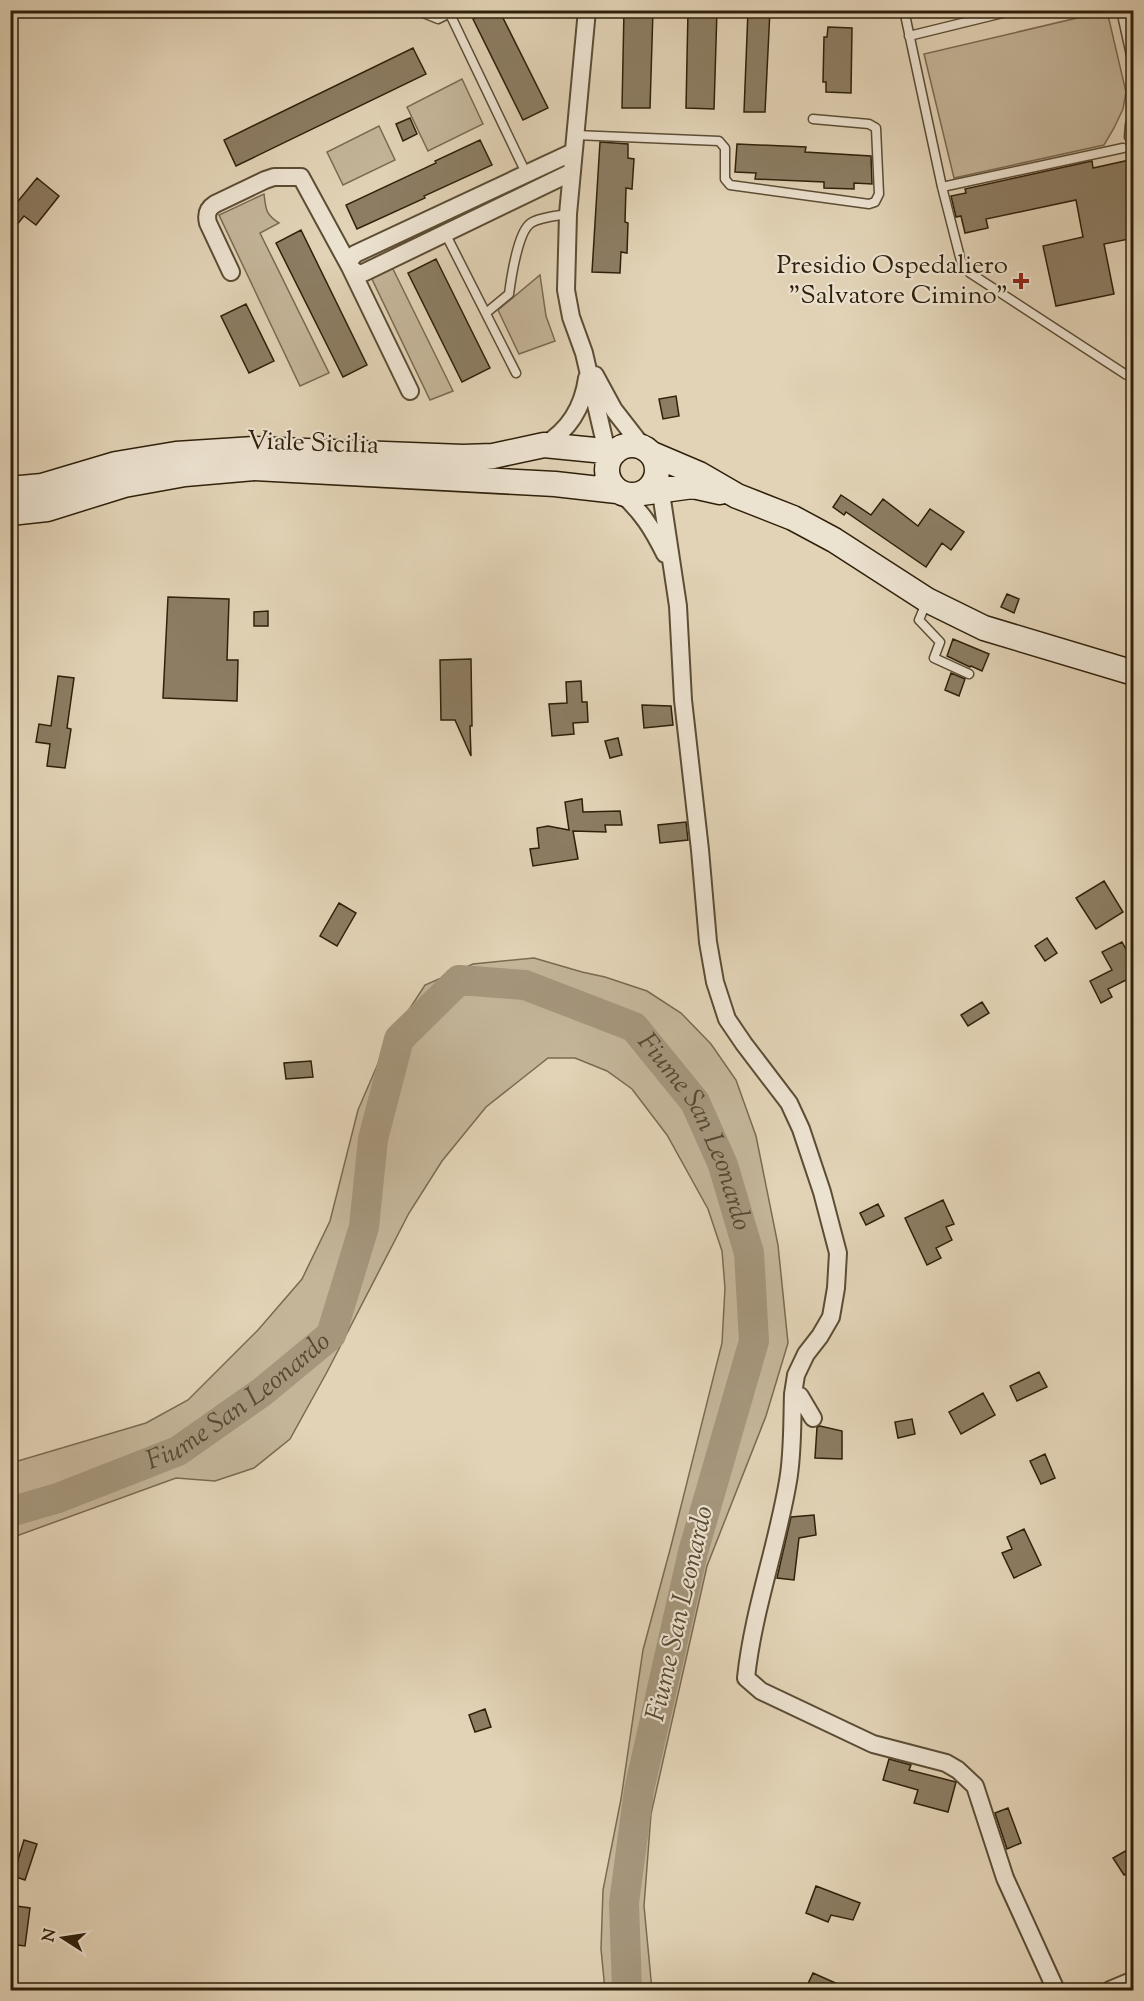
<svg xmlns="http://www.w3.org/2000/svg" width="1144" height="2001" viewBox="0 0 1144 2001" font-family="'Sorts Mill Goudy',serif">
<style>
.green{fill:#c4b599;stroke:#7a6a52;stroke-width:1.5}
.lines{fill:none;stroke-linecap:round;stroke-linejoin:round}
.river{stroke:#a5967c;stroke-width:30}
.building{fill:#8c7d63;stroke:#2f200a;stroke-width:1.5}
.lane-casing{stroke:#5c4d35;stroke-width:11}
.street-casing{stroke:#5c4d35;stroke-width:20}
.secondary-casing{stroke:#2f200a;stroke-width:27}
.lane{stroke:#ece2d0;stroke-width:8}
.street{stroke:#ece2d0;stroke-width:16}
.secondary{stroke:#ece2d0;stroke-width:24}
.poi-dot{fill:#8f2418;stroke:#ece2d0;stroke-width:2}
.labels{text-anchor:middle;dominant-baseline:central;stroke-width:4.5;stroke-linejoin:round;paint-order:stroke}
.poi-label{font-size:26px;fill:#2f200a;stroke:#ece2d0;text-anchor:end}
.street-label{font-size:26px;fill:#2f200a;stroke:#ece2d0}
.water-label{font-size:27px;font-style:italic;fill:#584932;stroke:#ece2d0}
</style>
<rect width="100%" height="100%" fill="#e2d3b6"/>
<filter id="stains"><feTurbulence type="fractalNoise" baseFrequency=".00333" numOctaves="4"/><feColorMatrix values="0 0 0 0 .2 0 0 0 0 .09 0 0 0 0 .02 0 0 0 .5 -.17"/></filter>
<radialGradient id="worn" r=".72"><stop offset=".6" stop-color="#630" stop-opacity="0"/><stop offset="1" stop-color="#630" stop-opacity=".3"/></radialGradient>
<!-- green -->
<path class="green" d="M1107 11 1126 92 1123 109 1114 128 1104 145 954 178 924 54Z
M462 79 483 124 428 151 407 107Z
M379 126 395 160 343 185 327 152Z
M264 194C266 209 265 214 279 223L260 233 329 373 300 386 219 215Z
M392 267 453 391 430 400 371 277Z
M540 275 546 316 555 341 519 354 498 310Z
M534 958 582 972 605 977 647 991 681 1013 711 1044 736 1080 756 1136 778 1245 788 1343 766 1416 707 1566 651 1814 644 1906 652 1990H605L601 1949 603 1890 621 1799 643 1650 671 1546 722 1343 725 1288 722 1251 708 1209 667 1135 632 1089 607 1071 575 1058H548L486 1107 442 1161 409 1213 327 1372 290 1439 254 1468 215 1481 176 1478 11 1538V1463L146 1423 188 1400 258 1330 302 1279 330 1221 358 1110 386 1045 425 985 473 964Z"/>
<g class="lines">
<!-- river -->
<path class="river" id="s1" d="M10 1512 58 1498 178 1451 262 1392 331 1335 364 1227 373 1139 399 1039 459 980 525 985 634 1027 695 1102 723 1165 749 1253 754 1341 693 1552 639 1790 624 1903 627 1990"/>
</g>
<!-- building -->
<path class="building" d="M491 10H499L548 108 523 120 473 19Z
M624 10H653L650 108H622Z
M688 10H717L714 109 686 108Z
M748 10H770L765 112H744Z
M828 27 852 28 851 93 826 92V82H823L824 37H827Z
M413 48 426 74 236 166 224 140Z
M410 118 417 134 403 141 396 124Z
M480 140 492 165 424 196 425 198 357 229 346 205 436 163 435 161Z
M600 142 628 144V158L634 159 632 189 626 188 625 222 628 223 627 253 621 252 620 273 592 272Z
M737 144 806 147 805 152 871 156 872 184 854 183V189L824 188V182L755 179 756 173 735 172Z
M1134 159V238L1104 244 1114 294 1056 306 1043 246 1083 237 1076 200 986 219 988 228 965 233 961 216 956 217 951 196 966 193 965 189 1092 161 1093 168Z
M37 178 59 196 36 225 24 216 10 233V211Z
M301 230 367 365 343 377 276 243Z
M436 259 490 368 462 382 408 273Z
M246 304 274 361 249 373 221 316Z
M676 396 679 416 663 419 659 399Z
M841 495 871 515 883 499 918 526 930 509 964 532 951 550 942 543 926 567 846 512 844 515 833 507Z
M1007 594 1019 599 1014 613 1001 607Z
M168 597 229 599 227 660H238L237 701 163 698Z
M268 611V626H254V612Z
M953 639 989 654 982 671 971 666 970 667 947 656Z
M471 659 472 726H470L471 756 455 720H441L440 660Z
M951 673 965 679 959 696 945 690Z
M58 676 74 678 67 728 71 729 65 768 47 766 50 744 36 742 39 724 51 726Z
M581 681 582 702H587L588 722 573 723 574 734 552 736 549 704 567 703 566 682Z
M642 705 671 706 673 725 644 728Z
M618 738 622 755 610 758 605 741Z
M582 799 583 812 620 811 622 825H605L606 832 573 831 578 859 533 866 530 849 539 848 537 828 548 826 569 830 565 802Z
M686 822 688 840 660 843 658 825Z
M1104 881 1123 912 1096 929 1076 898Z
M339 903 356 913 337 946 320 936Z
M1047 938 1057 953 1045 961 1035 946Z
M1122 942 1134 964V976L1108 989 1112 997 1101 1003 1090 981 1112 970 1102 952Z
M982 1002 989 1013 968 1026 961 1015Z
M311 1061 313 1077 286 1079 284 1063Z
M943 1200 954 1224 946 1227 952 1240 936 1248 941 1258 927 1265 905 1218Z
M878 1204 884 1216 866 1225 860 1213Z
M1039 1372 1047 1387 1017 1401 1010 1386Z
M983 1393 995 1415 961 1434 949 1412Z
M912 1419 915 1434 898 1438 895 1422Z
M820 1426 842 1431V1459L815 1458 817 1427Z
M1045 1454 1055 1478 1041 1484 1030 1461Z
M814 1515 816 1535 799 1538 794 1580 777 1578 791 1517Z
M1024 1529 1041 1565 1014 1578 1002 1553 1012 1549 1007 1537Z
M485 1709 491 1727 475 1732 469 1715Z
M889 1759 911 1765 909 1770 956 1782 948 1812 914 1803 918 1790 883 1780Z
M1008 1808 1021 1843 1007 1849 995 1813Z
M24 1840 37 1844 25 1880 13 1876Z
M1129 1849 1134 1856V1869L1124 1875 1113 1858Z
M816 1886 860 1903 853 1920 831 1915 828 1922 806 1913Z
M16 1906 30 1908 25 1946 10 1944Z
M813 1973 851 1990H805Z"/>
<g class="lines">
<defs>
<path id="lane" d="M416 10 438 19 450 13
M448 10 526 173
M904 10 942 187 961 261 970 273 1125 374 1134 378
M1121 10 1134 69
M909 36 1015 10
M575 135 719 141 725 148V179L730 185 869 204 875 202 879 194 876 128 869 124 813 119
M1129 137 1130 125 1134 112
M942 187 1123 148
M445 233 516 373
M486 313 509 294C511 279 518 231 531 223 540 217 557 216 568 214
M926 603 919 620 940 642 934 658 969 674"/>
<path id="street" d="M587 10 568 214 566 290 571 317 584 353 607 452 608 465
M572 172 363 273H357L350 267 349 261 355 254 573 152
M231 272 208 223C206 215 207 209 215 204L265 180 274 177H301L350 267 410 391
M595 375 614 410 642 446
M544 445C569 430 583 407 587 378
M658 473 678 606 683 700 700 850 708 942 715 982 727 1019 744 1044 789 1103 801 1129 822 1192 838 1253 836 1288 831 1317 820 1336 806 1354 796 1375 793 1394 800 1396 813 1418
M620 492C642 512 652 528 665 554
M793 1394C792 1423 793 1453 788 1481 777 1547 753 1611 746 1678L761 1691 873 1744 946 1763 958 1770 975 1786 1005 1878 1056 1990
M1110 1990 1134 1980"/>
<path id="secondary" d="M607 470a25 25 0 1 1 50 0a25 25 0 1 1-50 0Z
M652 454 699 474 737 496 793 518 834 540 927 600 984 628 1134 673
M10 489 42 486 116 464 176 454 254 449 463 457 493 456 544 445 615 452
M642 493 693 486 720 492
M10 513 47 509 124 485 185 474 254 468 555 484 617 491"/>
</defs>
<!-- lane casing -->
<use href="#lane" class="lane-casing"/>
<!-- street casing -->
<use href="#street" class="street-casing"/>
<!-- secondary casing -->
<use href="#secondary" class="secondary-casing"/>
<!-- lane -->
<use href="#lane" class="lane"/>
<!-- street -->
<use href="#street" class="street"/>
<!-- secondary -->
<use href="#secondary" class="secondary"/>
</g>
<!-- markers -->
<path class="poi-dot" d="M1018 272h6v6h6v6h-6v6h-6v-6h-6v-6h6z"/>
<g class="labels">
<!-- poi labels -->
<g class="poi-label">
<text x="1008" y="266">Presidio Ospedaliero<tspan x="1008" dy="30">"Salvatore Cimino"</tspan></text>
</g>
<!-- street labels -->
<g class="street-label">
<text transform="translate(313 444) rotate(2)">Viale Sicilia</text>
</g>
<!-- water labels -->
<g class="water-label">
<text stroke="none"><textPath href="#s1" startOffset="1066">Fiume San Leonardo</textPath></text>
<text stroke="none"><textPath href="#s1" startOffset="256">Fiume San Leonardo</textPath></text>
<text transform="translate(681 1614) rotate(-77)">Fiume San Leonardo</text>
</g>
</g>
<!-- margin -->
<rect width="1144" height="2001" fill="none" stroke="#e2d3b6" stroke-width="36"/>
<rect x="12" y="12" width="1120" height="1977" fill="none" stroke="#2f200a" stroke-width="3"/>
<rect x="18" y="18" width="1108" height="1965" fill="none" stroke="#2f200a" stroke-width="1.5"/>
<!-- north arrow -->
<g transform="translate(63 1938) rotate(282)" stroke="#ece2d0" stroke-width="4.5" paint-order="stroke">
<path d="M0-4.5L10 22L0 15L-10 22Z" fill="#2f200a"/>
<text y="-9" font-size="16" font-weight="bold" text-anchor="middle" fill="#2f200a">N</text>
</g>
<rect width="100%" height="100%" filter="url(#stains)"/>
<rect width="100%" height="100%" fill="url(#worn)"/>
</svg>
